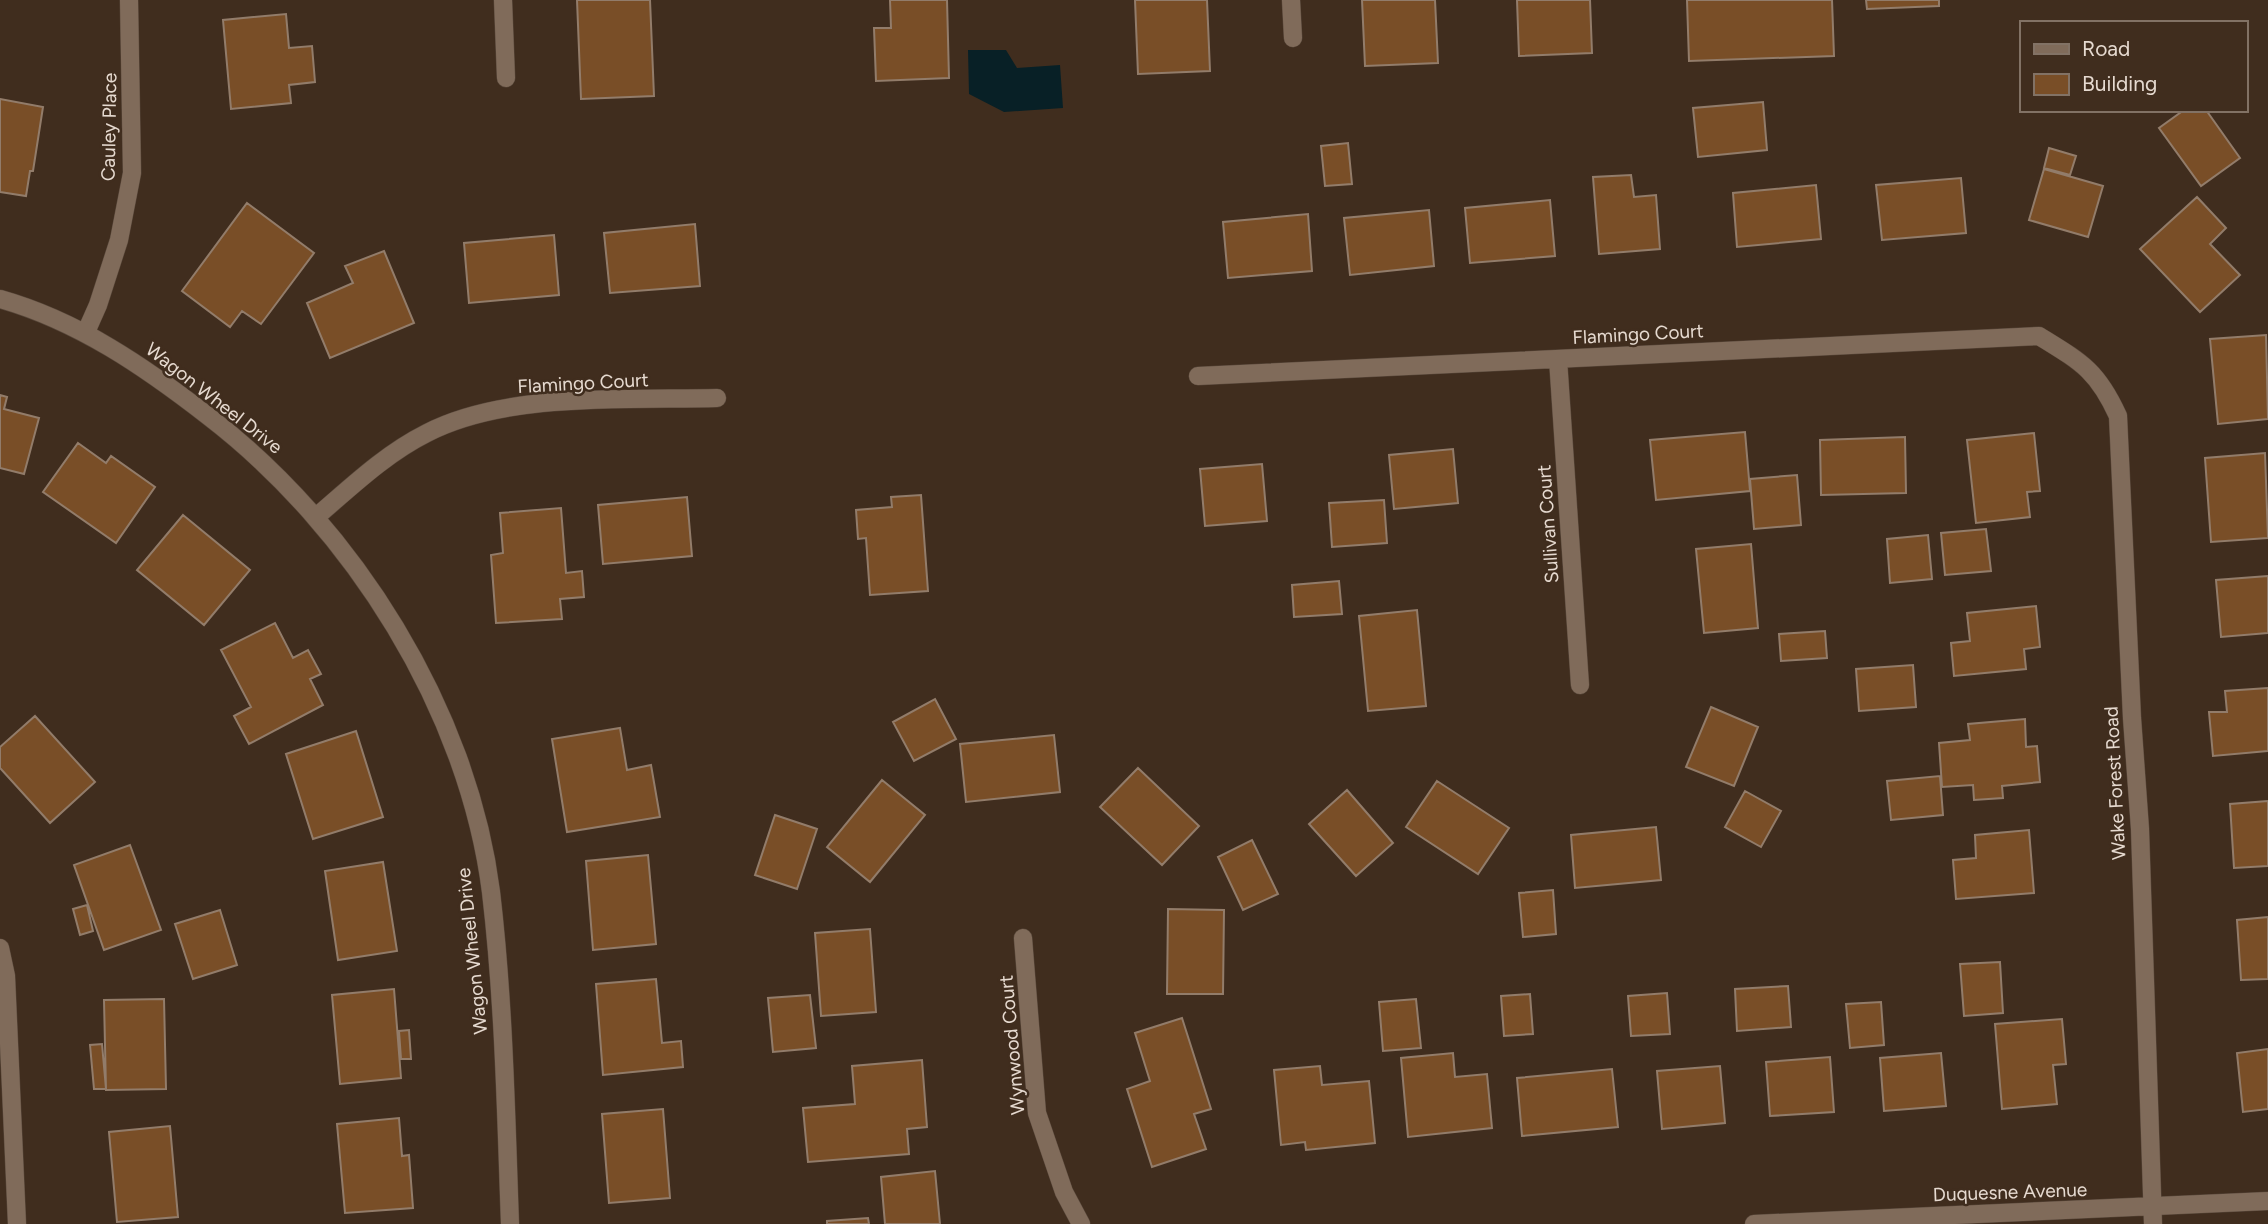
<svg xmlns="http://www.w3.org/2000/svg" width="2268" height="1224" viewBox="0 0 2268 1224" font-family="Figtree,sans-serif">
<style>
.water{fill:#082026}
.building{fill:#794e27;stroke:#927c6a;stroke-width:2}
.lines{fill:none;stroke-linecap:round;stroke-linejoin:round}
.minor-casing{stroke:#58483b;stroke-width:19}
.minor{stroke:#806b5a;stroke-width:18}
.labels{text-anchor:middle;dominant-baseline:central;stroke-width:5;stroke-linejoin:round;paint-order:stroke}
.street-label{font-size:19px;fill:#e6dad0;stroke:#402d1e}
</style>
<rect width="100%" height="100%" fill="#402d1e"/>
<!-- water -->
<path class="water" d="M968 50H1006L1017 68 1060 65 1063 108 1004 112 969 94Z"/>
<!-- building -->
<path class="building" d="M577 0H650L654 96 581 99Z
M890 0H947L949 78 876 81 874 28H891Z
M1135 0H1207L1210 71 1138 74Z
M1362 0H1435L1438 63 1365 66Z
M1517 0H1590L1592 53 1519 56Z
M1687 0H1832L1834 56 1689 61Z
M1866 0H1939V6L1867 9Z
M286 14 289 48 312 46 315 82 289 85 291 103 231 109 223 20Z
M0 99 43 107 33 171H30L26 196 0 192Z
M1763 102 1767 150 1698 157 1693 108Z
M2184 110H2206L2240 158 2201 186 2159 128Z
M1348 143 1352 184 1325 186 1321 146Z
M2049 148 2076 156 2070 175 2044 168Z
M2044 169 2103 186 2088 237 2029 220Z
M1631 175 1634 197 1656 195 1660 249 1599 254 1593 177Z
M1961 178 1966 233 1882 240 1876 185Z
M1816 185 1821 239 1737 247 1733 193Z
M2197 197 2226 228 2210 244 2240 275 2200 312 2140 249Z
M1550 200 1555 256 1470 263 1465 208Z
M247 203 314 253 261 324 242 311 230 327 182 291Z
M1429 210 1434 266 1350 275 1344 218Z
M1308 214 1312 271 1228 278 1223 222Z
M695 224 700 286 610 293 604 233Z
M554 235 559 295 469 303 464 243Z
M384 251 414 323 330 358 307 303 353 283 345 266Z
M2266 335 2268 419 2218 424 2210 339Z
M0 395 7 397 4 409 39 418 24 474 0 468Z
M1745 432 1750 491 1656 500 1650 440Z
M2034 433 2040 491 2027 492 2030 517 1976 523 1967 440Z
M1905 437 1906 493 1821 495 1820 440Z
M78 443 106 463 111 456 155 487 116 543 43 492Z
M1453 449 1458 503 1394 509 1389 455Z
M2265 453 2268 538 2211 542 2205 458Z
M1262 464 1267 521 1205 526 1200 469Z
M1797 475 1801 525 1754 529 1750 479Z
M921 495 928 591 870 595 866 538 858 539 856 510 892 507 891 497Z
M687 497 692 556 603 564 598 505Z
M1384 500 1387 543 1332 547 1329 503Z
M561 508 566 573 582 571 584 597 560 599 562 619 496 623 491 555 503 553 500 513Z
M183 515 250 570 204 625 137 570Z
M1986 529 1991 571 1945 575 1941 533Z
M1928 535 1932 579 1890 583 1887 539Z
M1751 544 1758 628 1704 633 1696 549Z
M2268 576V633L2221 637 2216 580Z
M1339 581 1342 614 1294 617 1292 585Z
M2036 606 2040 647 2024 649 2026 669 1954 676 1951 643 1970 641 1967 613Z
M1417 610 1426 706 1368 711 1359 616Z
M275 623 293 658 308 650 321 674 310 679 323 705 249 744 234 716 251 707 221 650Z
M1825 631 1827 658 1781 661 1779 634Z
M1913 665 1916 707 1859 711 1856 669Z
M2268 688V751L2213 756 2209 712H2227L2225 691Z
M935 699 956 739 914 761 893 722Z
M1711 707 1758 727 1734 786 1686 767Z
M35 716 95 782 50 823 0 768V747Z
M2025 719 2026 747 2037 746 2040 782 2002 786 2003 798 1974 800 1973 785 1942 787 1939 743 1970 740 1968 724Z
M620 728 627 770 651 765 660 817 567 832 552 739Z
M356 731 383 817 313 839 286 754Z
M1054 735 1060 792 966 802 960 744Z
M1138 768 1199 826 1162 865 1100 807Z
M1940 776 1943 815 1891 820 1887 781Z
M882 780 925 815 870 882 827 847Z
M1437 781 1509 828 1478 874 1406 827Z
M1347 790 1393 843 1356 876 1309 824Z
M1745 791 1781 811 1761 847 1725 827Z
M2268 801V866L2234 868 2230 804Z
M775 815 817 829 797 889 755 875Z
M1656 827 1661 880 1575 888 1571 835Z
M2029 830 2034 893 1956 899 1953 860 1976 858 1975 835Z
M1252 840 1278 894 1243 910 1218 857Z
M130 845 161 930 104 950 74 865Z
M648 855 656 944 593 950 586 861Z
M383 862 397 951 338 960 325 871Z
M1553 890 1556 934 1523 937 1519 893Z
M87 905 93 931 80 935 73 909Z
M1168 909 1224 910 1223 994H1167Z
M220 910 237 965 193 979 175 924Z
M2268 917V979L2241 980 2237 920Z
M870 929 876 1012 821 1016 815 933Z
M2000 962 2003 1013 1964 1016 1960 964Z
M656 979 662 1043 681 1041 683 1067 603 1075 596 984Z
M1788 986 1791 1027 1737 1031 1735 989Z
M394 989 401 1078 340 1084 332 995Z
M1667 993 1670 1034 1631 1036 1628 996Z
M1530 994 1533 1034 1504 1036 1501 996Z
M810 995 816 1048 773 1052 768 998Z
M164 999 166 1089 106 1090 104 1000Z
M1416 999 1421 1048 1383 1051 1379 1002Z
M1881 1002 1884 1045 1850 1048 1846 1004Z
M1182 1018 1211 1109 1194 1114 1206 1149 1152 1167 1127 1089 1150 1081 1135 1033Z
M2062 1019 2066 1064 2053 1065 2057 1104 2002 1109 1995 1024Z
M409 1030 411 1059H401L399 1031Z
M102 1044 106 1089H94L90 1045Z
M2268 1049V1109L2243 1112 2237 1053Z
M1453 1053 1455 1077 1487 1074 1492 1128 1408 1137 1401 1058Z
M1941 1053 1946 1106 1884 1111 1880 1058Z
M1830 1057 1834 1112 1770 1116 1766 1062Z
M922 1060 927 1127 907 1129 909 1154 808 1162 803 1108 855 1104 852 1066Z
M1320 1066 1322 1085 1369 1081 1375 1143 1306 1150 1305 1142 1281 1145 1274 1070Z
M1720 1066 1725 1123 1662 1129 1657 1071Z
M1612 1069 1618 1127 1522 1136 1517 1078Z
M663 1109 670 1198 609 1203 602 1114Z
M399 1118 402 1156 409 1155 413 1208 345 1213 337 1124Z
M170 1126 178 1217 117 1222 109 1132Z
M935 1171 940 1224H885L881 1177Z
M868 1218 869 1224H827V1221Z"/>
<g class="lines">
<defs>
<path id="minor" d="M503 0 506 78
M1291 0 1293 38
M0 299C78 321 145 367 208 416 353 527 468 710 491 892 504 1002 506 1114 510 1224
M86 332 98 305 119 240 132 173 129 0
M1558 359 1580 685
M1198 376 2039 336C2081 362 2097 370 2118 416L2132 718 2140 829 2153 1224
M316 517C351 487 385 454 427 433 506 392 628 400 717 398
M1023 938 1037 1113 1064 1192 1081 1224
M0 948 6 976 17 1224
M1754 1224 2268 1201"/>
</defs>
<!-- minor casing -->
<use href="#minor" class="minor-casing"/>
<!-- minor -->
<use href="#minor" class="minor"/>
</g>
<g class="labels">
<!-- street labels -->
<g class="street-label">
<text transform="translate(109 127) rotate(-89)">Cauley Place</text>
<text transform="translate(1638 334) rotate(-3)">Flamingo Court</text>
<text transform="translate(583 383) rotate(-3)">Flamingo Court</text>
<text transform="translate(214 398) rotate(38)">Wagon Wheel Drive</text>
<text transform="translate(1548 524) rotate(-94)">Sullivan Court</text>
<text transform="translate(2115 783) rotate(-93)">Wake Forest Road</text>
<text transform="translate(472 951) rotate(-96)">Wagon Wheel Drive</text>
<text transform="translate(1012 1045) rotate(-95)">Wynwood Court</text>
<text transform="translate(2010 1192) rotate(-2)">Duquesne Avenue</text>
</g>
</g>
<!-- legend -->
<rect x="2020" y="21" width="228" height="91" fill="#402d1e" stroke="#827265" stroke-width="2"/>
<rect x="2034" y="44" width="35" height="10" fill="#806b5a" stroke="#827265" stroke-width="2"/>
<text x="2082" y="56" font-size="21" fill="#e6dad0">Road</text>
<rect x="2034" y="74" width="35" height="21" fill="#794e27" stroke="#827265" stroke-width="2"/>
<text x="2082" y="91" font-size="21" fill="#e6dad0">Building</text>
</svg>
